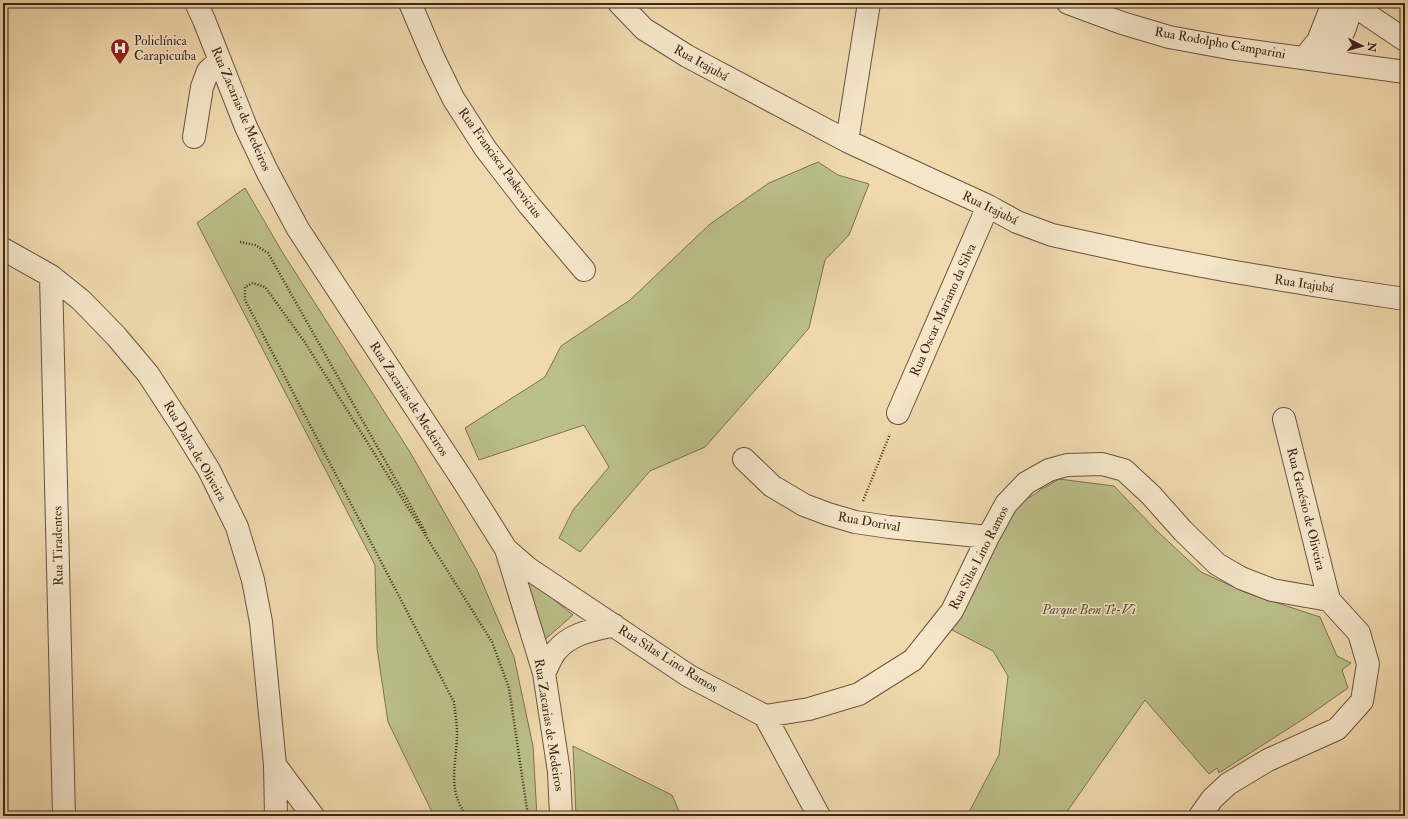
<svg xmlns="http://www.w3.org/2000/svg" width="1408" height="819" viewBox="0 0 1408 819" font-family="'IM FELL Double Pica',serif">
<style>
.green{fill:#bbbf89;stroke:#7e7251}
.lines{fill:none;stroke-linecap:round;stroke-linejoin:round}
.minor-casing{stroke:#6c533e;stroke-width:24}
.path{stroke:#402619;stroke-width:2.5;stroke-dasharray:1 2;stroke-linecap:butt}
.minor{stroke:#f5e6ca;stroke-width:22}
.labels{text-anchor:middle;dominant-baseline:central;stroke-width:3;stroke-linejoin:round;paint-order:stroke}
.poi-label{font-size:13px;fill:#402619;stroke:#f5e6ca;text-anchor:start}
.street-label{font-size:13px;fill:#402619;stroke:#f5e6ca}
.park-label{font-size:13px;font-style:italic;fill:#5f4c35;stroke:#f5e6ca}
</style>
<rect width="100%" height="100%" fill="#efd9ad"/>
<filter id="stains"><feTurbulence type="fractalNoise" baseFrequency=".005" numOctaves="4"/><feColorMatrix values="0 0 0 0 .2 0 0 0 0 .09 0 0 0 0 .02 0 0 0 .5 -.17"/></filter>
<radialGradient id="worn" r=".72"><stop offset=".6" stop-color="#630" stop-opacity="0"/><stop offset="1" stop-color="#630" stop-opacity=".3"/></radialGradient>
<!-- green -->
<path class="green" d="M818 162 838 175 869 184 849 235 825 260 809 328 773 370 705 447 650 471 580 552 559 538 573 510 609 467 584 425 479 460 465 428 545 377 561 346 630 300 710 224 769 183Z
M245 188 281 250 410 452 477 570 514 657 533 746 537 816H436L431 810 388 722 377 648 375 565 197 223Z
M1059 479 1114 486 1156 530 1201 572 1247 593 1320 617 1337 656 1351 663 1342 670 1348 688 1311 714 1219 773 1217 768 1209 774 1145 700 1064 816H967L999 755 1008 676 993 651 950 629 1014 507 1038 492 1042 488H1044Z
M522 574 573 615 542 642Z
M573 746 672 795 681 816H576Z"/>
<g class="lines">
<defs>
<path id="minor" d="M196 3 204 20 246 127 267 171 298 229 464 482 506 549 544 673 559 772 561 816
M410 3 433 57 453 98 485 148 529 205 584 270
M619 3 644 29 687 56 847 141 940 184 988 206 1017 222 1052 235 1144 255 1229 271 1331 288 1405 299
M1068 3 1122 23 1169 37 1229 48 1405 72
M1350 3 1405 40
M1305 57 1318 41 1333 3
M1328 61 1340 40 1346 25 1352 4
M194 137 202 87 208 71 220 60
M847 141 869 3
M3 249 51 276 81 300 116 336 148 374 180 423 209 470 237 527 253 580 261 622 275 765 276 816
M51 276 64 816
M898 413 988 206
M1284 419 1329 600
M744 459 772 486 804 505 828 514 855 522 889 527 988 537
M506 549 529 569 689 676 765 716 809 709 859 694 913 660 952 611 988 537 1006 504 1026 483 1049 470 1067 465 1102 464 1124 470 1151 495 1183 531 1217 564 1241 578 1272 590 1329 600 1359 633 1368 664 1362 701 1337 729 1268 760 1228 784 1212 799 1200 816
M544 673C548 666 551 657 556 651 571 633 593 630 614 625
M765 716 819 816
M275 765 313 816"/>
</defs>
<!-- minor casing -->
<use href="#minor" class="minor-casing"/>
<!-- path -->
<path class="path" d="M240 242 255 245 268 253 427 535
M863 501 890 434
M467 816C446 789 457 763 457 733 457 723 455 712 454 702L245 300V287L253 283 265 287 304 341 492 642 509 688 528 816"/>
<!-- minor -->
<use href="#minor" class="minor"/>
</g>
<!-- icons -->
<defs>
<symbol id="hospital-pin" viewBox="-11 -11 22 30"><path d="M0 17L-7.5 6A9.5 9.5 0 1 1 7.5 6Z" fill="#8f2418" stroke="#f5e6ca"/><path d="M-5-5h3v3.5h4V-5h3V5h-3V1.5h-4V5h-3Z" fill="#fff"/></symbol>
</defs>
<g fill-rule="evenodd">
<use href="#hospital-pin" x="109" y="37" width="22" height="30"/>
</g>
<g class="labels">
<!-- poi labels -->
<g class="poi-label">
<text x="134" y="41">Policlínica<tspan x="134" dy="15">Carapicuíba</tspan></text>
</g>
<!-- street labels -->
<g class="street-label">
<text transform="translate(1220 43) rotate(10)">Rua Rodolpho Camparini</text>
<text transform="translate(701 63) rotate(29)">Rua Itajubá</text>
<text transform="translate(241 109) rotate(67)">Rua Zacarias de Medeiros</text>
<text transform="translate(500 163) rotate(54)">Rua Francisca Paskevicius</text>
<text transform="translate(990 208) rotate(26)">Rua Itajubá</text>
<text transform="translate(1304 284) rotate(9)">Rua Itajubá</text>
<text transform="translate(943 310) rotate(-66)">Rua Oscar Mariano da Silva</text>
<text transform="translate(409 399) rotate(57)">Rua Zacarias de Medeiros</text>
<text transform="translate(195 451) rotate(60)">Rua Dalva de Oliveira</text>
<text transform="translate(1306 509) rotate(76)">Rua Genésio de Oliveira</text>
<text transform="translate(869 522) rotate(10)">Rua Dorival</text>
<text transform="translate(58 546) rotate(-91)">Rua Tiradentes</text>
<text transform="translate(979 558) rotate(-63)">Rua Silas Lino Ramos</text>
<text transform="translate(668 659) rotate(32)">Rua Silas Lino Ramos</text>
<text transform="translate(549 725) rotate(81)">Rua Zacarias de Medeiros</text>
</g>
<!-- park labels -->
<g class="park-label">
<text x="1089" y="610">Parque Bem Te-Vi</text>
</g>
</g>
<!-- margin -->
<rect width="1408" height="819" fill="none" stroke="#efd9ad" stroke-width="16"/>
<rect x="4" y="4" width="1400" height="811" fill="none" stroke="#402619" stroke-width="2"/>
<rect x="8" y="8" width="1392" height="803" fill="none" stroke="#402619"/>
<!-- north arrow -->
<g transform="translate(1362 46) rotate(96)" stroke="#f5e6ca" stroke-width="3" paint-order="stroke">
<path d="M0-3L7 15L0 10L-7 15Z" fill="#402619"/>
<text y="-6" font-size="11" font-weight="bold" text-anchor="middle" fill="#402619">N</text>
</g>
<rect width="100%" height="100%" filter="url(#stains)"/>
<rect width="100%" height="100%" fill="url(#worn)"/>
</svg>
